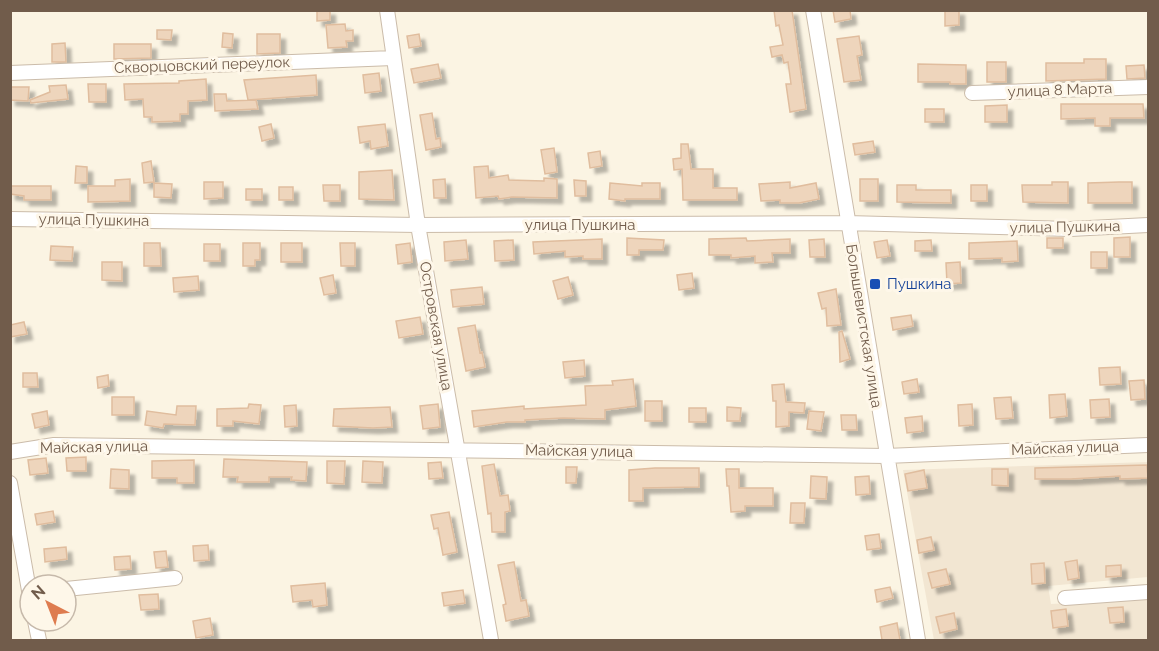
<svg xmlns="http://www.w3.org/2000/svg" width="1159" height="651" viewBox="0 0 1159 651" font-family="Raleway,sans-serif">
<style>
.residential{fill:#f2e6d2}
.building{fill:#eed5bc;stroke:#e0bd9e;stroke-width:1.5;filter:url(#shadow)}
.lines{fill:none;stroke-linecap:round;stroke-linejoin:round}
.minor-casing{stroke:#cbbcaa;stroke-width:16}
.minor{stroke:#fff;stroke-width:14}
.transit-dot{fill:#1a4fb4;stroke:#fef7e9;stroke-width:2}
.labels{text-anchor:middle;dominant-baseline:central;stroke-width:6;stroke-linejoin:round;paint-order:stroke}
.street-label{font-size:15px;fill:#715c4b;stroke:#fef7e9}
.transit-label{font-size:15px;fill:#164399;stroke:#fef7e9;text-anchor:start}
</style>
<defs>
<filter id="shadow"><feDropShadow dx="5.5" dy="5.5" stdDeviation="1.5" flood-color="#0004"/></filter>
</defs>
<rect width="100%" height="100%" fill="#fbf4e3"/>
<!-- residential -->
<path class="residential" d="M1148 462V577L1048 586 1051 604 1148 599V640H934L903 470Z"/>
<!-- building -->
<path class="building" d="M317 10H330V20L317 21Z
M774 10H792L806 109 790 112 786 84H791L788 62 784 63 782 55 772 57 770 47 783 45 779 25 776 26Z
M833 10H850L851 19 835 22Z
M945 10H959V25L945 26Z
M345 24 346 31 353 30V41H346L347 47 328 48 326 25Z
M157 30H172L171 40 157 39Z
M223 33 233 34 232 48 222 47Z
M257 34H280V53L257 54Z
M419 34 421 46 409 48 407 36Z
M859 36 862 55 857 56 861 80 844 82 837 39Z
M65 43 66 62H52V44Z
M114 44H151V58L114 59Z
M1084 59H1106V79L1046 81V63H1084Z
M987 62H1006V82H987Z
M438 64 441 78 414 83 411 69Z
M918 64 966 65V84H950V82H918Z
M1144 65 1145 78 1127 79 1126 66Z
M379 73 381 91 365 93 363 75Z
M316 75 317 95 248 100 244 80Z
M206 79 207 100 188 101V114H180V121L152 122V117H144L143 99 125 100 124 84 179 83V81Z
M88 84H106V102H89Z
M66 85 68 99 31 103 30 100 50 92 49 86Z
M10 87H29L28 101 10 100Z
M214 94H226L227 101 256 100 258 109 215 111Z
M1061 104H1143L1144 118H1110V126H1095V118L1061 119Z
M1007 105V122H985V106Z
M925 109H944V122H925Z
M432 113 436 139 440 138 441 147 426 150 420 115Z
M271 124 274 138 262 141 259 127Z
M385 124 388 146 371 149 370 141 360 143 358 127Z
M873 141 875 152 855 155 853 144Z
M681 144H688L691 169H713V188H737V200H683L682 169 674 170 673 159 681 158Z
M554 148 557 172 545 174 541 150Z
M600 151 602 166 590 168 588 153Z
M151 161 154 182 144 183 142 163Z
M76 166 87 167V183H75Z
M488 166 489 178 508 175 509 180 544 181V178L557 179V198L512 197 499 199 498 196 476 198 474 167Z
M392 170 394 200 359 199V172Z
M130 179V201L88 202V186H115V180Z
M445 179 446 198H434L433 180Z
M860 179H878V201H860Z
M574 180 586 181V196H575Z
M204 182H223V198L204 199Z
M790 182V188L816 183 819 199 799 203H780V200L761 201 759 184Z
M1052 182H1068V203L1023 202 1022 185H1052Z
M1119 182H1132V203H1088V183Z
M154 183 172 184 171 198 154 197Z
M610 183 642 186V183H660V199H625V201L609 199Z
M323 185H340V201H324Z
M897 185H916V190H951V203L897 202Z
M971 185H987V201H971Z
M10 186H51V200H24V196L10 194Z
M279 187H293V200H279Z
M246 189H262V200H246Z
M1130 237V257H1114V238Z
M627 238 664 240 663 250H639V255H627Z
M746 238 747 241 790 239V253H772L773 262 755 263V256L731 258V255H709V239Z
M1047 238H1063V248H1047Z
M602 239V259H583V256L565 257V251L534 254 533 242Z
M824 239 825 257H810L809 240Z
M466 240 468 259 445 261 444 242Z
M513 240 514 260 495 261 494 241Z
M887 240 890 256 877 258 874 242Z
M931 240 932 251H915V241Z
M1017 241 1018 261 1002 262V258L969 259V243Z
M144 243H160L161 266H144Z
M243 243H260V260H255V266H243Z
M281 243H302V262H281Z
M340 243H355V266H341Z
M410 243 412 262 398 264 396 245Z
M204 244H220V261H204Z
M51 246 73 247 72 261 50 260Z
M1091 252H1107V268H1091Z
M102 262H122V281L102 280Z
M960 262 961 283 947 284 946 263Z
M692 273 694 288 679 290 677 275Z
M333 275 336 293 324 295 320 278Z
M198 276 199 290 174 292 173 278Z
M568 277 573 295 558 299 553 281Z
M482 287 484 304 453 307 451 290Z
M836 289 841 325 827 326 826 308 822 309 818 293Z
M911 315 913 326 893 330 891 318Z
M420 317 423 334 399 338 396 321Z
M24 322 27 334 10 337V325Z
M475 325 480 353 482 352 485 367 466 371 458 328Z
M842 331 850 359 840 362 839 332Z
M584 360 585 376 565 378 563 362Z
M1120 367 1121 384 1100 385 1099 368Z
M23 373H37L38 387H23Z
M108 375 109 386 98 388 97 377Z
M633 379 636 406 605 410V419L563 418 525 420V422H507L474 427 472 411 524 406V409L586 405 585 386 613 385 612 381Z
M917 379 919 392 904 394 902 382Z
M1144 380 1145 399 1131 400 1129 381Z
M784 384 786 402 805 403 804 413 789 412V426L776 427V401H773L772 385Z
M1065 394 1067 416 1050 418 1049 395Z
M112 397H134V415H112Z
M1011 397 1013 418 996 419 994 398Z
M1109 399 1110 417 1091 418 1090 400Z
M645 401H662V421H645Z
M249 404 261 405 259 424 233 421V426H217V409L248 408Z
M438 404 440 427 423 429 420 406Z
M972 404 973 425 959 426 958 405Z
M296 405 297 426 285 427 284 406Z
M177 406H196L195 425 164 424 163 428 145 425 147 411 176 415Z
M390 407 392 427 373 428 333 426 334 409Z
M727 407 741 408 740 421H727Z
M689 408H706V422H689Z
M47 411 49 425 35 428 32 414Z
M809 411 824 412 821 431 807 429Z
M841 415H856L857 430H842Z
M922 416 923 431 907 433 905 418Z
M86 457V471H67L66 458Z
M46 458 48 473 30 475 28 460Z
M224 459 307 462 306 481 291 480 292 477H269V482H237L238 477H223Z
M194 460V483H177V478H152V461Z
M327 461H345L344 484 327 483Z
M363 461 383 462 382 483 362 482Z
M441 462 443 478 429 479 428 463Z
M494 464 500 496 508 495 510 511 505 512V532H492L491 513 488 514 482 466Z
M1147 465 1148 478 1120 479V476L1071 479H1035V468Z
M566 467H577L576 483H566Z
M655 468H699V487L643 488V501H629V470Z
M111 469 129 470V489L110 488Z
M726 469H739V488H773V506H745V511L731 512 729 486H727Z
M992 469H1008V486L992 485Z
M924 470 927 488 908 491 905 474Z
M811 476 827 477 826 499 810 498Z
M869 476 870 494 856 495 855 477Z
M791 503H805L804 523H790Z
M53 511 55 522 37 525 35 514Z
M449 512 457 552 443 555 438 528 434 529 431 515Z
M879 534 881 548 867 550 865 536Z
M931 537 934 550 919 553 917 540Z
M208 545 209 560 194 561 193 546Z
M66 547 67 559 45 562 44 549Z
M166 551 168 567 156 568 154 552Z
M130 556 131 569 115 570 114 557Z
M1077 560 1079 578 1068 580 1065 562Z
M514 562 521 601 526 600 529 616 506 621 503 605 506 604 498 565Z
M1044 563 1045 583 1032 584 1031 564Z
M1121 565V576L1106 577V566Z
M946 569 950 584 932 588 928 573Z
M325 583 327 605 313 607 312 600 293 602 291 586Z
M890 587 893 598 877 602 875 590Z
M463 590 465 603 444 606 442 593Z
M158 594 159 609 141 610 139 595Z
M1123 607 1124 622 1110 623 1108 608Z
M1066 609 1068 626 1053 628 1051 611Z
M954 613 957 629 940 633 936 617Z
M210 618 213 635 196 638 193 621Z
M897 623 900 640H882L880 627Z"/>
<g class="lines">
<defs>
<path id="minor" d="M387 10 418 225 491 640
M813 10 918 640
M10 73 393 58
M972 93 1148 87
M10 219 418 225 847 223 1070 229 1148 225
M10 452 54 445 886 456 1148 445
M10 483 30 596
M66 589 175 578
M1065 598 1148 592
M35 621 39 640"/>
</defs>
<!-- minor casing -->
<use href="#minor" class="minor-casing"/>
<!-- minor -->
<use href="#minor" class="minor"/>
</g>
<!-- markers -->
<rect class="transit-dot" x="869" y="278" width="12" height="12" rx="3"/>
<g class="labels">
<!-- street labels -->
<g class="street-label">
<text transform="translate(202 65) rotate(-2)">Скворцовский переулок</text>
<text transform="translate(1060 90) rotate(-2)">улица 8 Марта</text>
<text transform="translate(94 220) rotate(1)">улица Пушкина</text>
<text x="580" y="225">улица Пушкина</text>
<text transform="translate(1065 227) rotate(-1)">улица Пушкина</text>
<text transform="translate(436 326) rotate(80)">Островская улица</text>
<text transform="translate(864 326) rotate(81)">Большевистская улица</text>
<text transform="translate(94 447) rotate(-1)">Майская улица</text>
<text transform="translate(1065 448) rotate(-2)">Майская улица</text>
<text transform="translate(579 451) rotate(1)">Майская улица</text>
</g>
<!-- transit labels -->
<g class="transit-label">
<text x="887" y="284">Пушкина</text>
</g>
</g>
<!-- border -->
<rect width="1159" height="651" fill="none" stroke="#715c4b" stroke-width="24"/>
<!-- north arrow -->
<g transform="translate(48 603) rotate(318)"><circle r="28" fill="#fef7e9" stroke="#c6b9aa" stroke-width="1.5"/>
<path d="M0-4.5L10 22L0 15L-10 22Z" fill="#de7c4f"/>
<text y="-9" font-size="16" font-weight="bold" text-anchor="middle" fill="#715c4b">N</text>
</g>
</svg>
